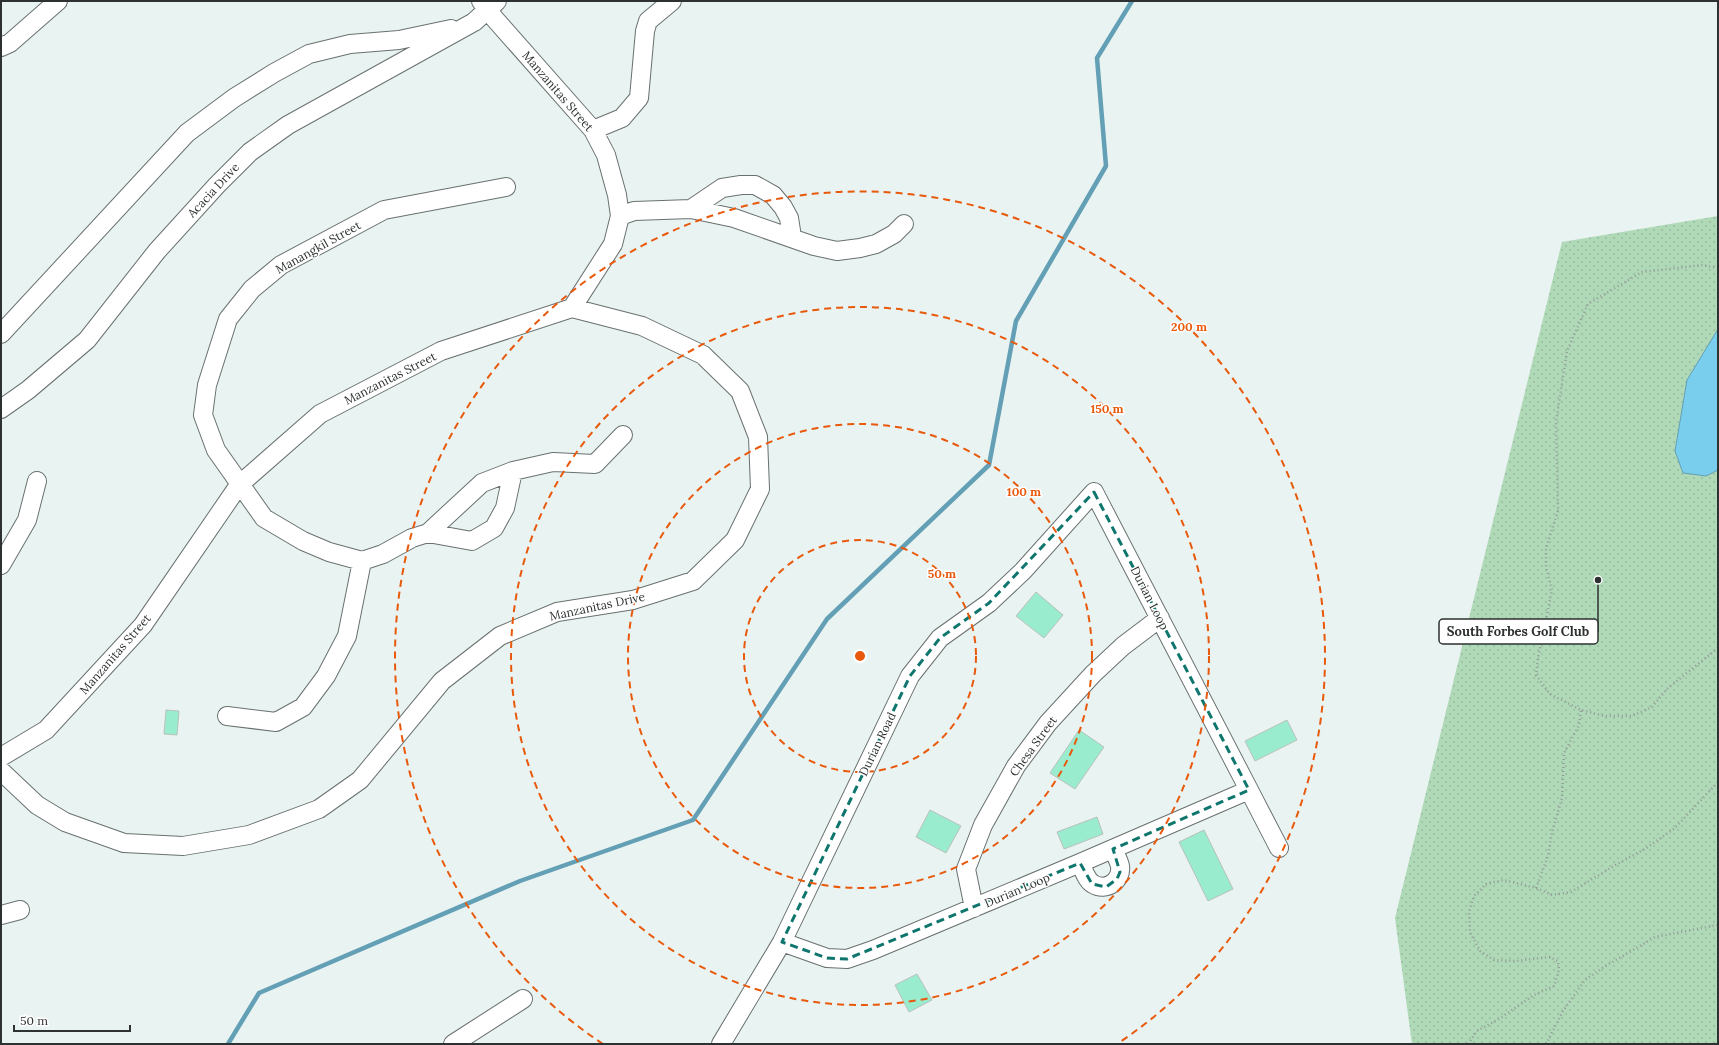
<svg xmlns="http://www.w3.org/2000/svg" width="1719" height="1045" viewBox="0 0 1719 1045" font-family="Lora,serif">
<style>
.grass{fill:url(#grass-dots)}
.water{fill:#7aceed;stroke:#639fb5}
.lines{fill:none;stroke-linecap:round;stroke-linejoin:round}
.stream{stroke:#639fb5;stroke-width:4.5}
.building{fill:#99eccd;stroke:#b9c1bd}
.minor-casing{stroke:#697170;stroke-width:20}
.path{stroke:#939a9a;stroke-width:2.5;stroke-dasharray:1 3;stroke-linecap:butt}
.minor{stroke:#fff;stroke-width:18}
.marked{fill:none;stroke:#0f766e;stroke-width:3;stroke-dasharray:8 5;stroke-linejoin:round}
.ring{fill:none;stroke:#e8590c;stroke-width:2;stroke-dasharray:7 5}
.labels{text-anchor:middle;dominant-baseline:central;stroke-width:3;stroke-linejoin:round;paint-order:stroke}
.street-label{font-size:12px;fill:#2e3131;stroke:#fff}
.centre{fill:#e8590c;stroke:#fff;stroke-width:2}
.ring-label{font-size:12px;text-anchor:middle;font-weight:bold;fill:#e8590c;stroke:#fff;stroke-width:3;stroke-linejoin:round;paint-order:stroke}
.leader{fill:none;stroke:#2e3131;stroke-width:1.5}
.callout-dot{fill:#2e3131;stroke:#fff;stroke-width:1.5}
.callout{fill:#fff;stroke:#2e3131;stroke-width:1.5}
.callout-label{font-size:13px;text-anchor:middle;font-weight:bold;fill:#2e3131}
</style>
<defs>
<pattern id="grass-dots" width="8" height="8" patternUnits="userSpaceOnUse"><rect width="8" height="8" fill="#afd9b7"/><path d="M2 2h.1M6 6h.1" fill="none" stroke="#97bb9e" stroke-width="1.8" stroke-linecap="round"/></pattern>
</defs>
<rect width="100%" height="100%" fill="#e9f3f2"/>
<!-- grass -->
<path class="grass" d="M1718 216V1044H1412L1395 918 1562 242Z"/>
<!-- water -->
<path class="water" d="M1718 329V470L1706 476 1683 473 1675 451 1687 380Z"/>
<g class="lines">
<!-- stream -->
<path class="stream" d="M228 1044 259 993 520 881 693 820 827 619 989 465 1016 321 1106 166 1097 58 1132 1"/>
</g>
<!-- building -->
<path class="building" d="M1036 592 1063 615 1044 638 1016 616Z
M166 710 179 711 177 735 164 734Z
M1287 720 1297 740 1255 761 1245 741Z
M1079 730 1104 747 1075 789 1050 773Z
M930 810 961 826 946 853 916 837Z
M1097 817 1103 834 1064 849 1057 832Z
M1204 830 1233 889 1208 901 1179 842Z
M917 974 932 1000 909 1012 895 985Z"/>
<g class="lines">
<defs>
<path id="minor" d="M1 47 10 43 58 1
M593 130 622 118 639 98 645 31 648 21 672 1
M506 187 384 210 281 265 252 289 228 319 207 385 203 415 216 450 264 518 303 541 329 552 362 561 383 554 412 538 428 533 482 483 513 471 553 462 595 464 623 435
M691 209 722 188 741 185H755L773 195 783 207 789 218 792 237
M620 216 634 211 691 209 734 218 814 246 837 251 860 248 876 244 894 234 904 224
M1 334 187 133 234 98 274 73 309 54 350 44 399 40 451 29
M1 409 28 390 87 340 157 251 217 185 250 152 288 125 474 22 497 1
M428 533 472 541 494 528 505 508 513 471
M1 565 27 520 37 481
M227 716 276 722 303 707 326 676 347 636 362 561
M1 757 46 730 143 625 239 485 320 414 441 351 572 308 613 244 620 216 617 195 606 155 593 130 487 10 481 1
M1 771 37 805 65 822 124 843 183 846 249 835 319 809 360 780 442 681 500 636 557 612 633 600 693 581 735 540 760 489 758 437 740 391 703 355 642 326 572 308
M1249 790 1279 848
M1080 863C1084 870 1086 880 1093 884 1106 892 1122 881 1120 866 1119 861 1115 854 1113 849
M974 908 966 869 983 825 1016 766 1048 723 1093 674 1123 646 1160 618
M1 915 20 910
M453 1044 523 999
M721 1044 782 942 910 676 940 638 989 603 1023 571 1094 492 1249 790 1080 863 873 950 847 959 827 958 782 942"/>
</defs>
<!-- minor casing -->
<use href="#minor" class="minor-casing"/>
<!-- path -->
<path class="path" d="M1718 268 1703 265 1642 272 1588 304 1567 351 1556 422 1558 511 1546 548V567L1552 590 1538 658 1536 675 1550 694 1581 710 1605 716H1632L1652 707 1667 689 1718 648
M1536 888 1548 856 1552 832 1562 798 1564 753 1579 725 1581 710
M1468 1044 1477 1031 1499 1019 1534 995 1554 986 1559 970 1558 961 1550 957 1515 961 1494 960 1480 951 1470 932 1469 912 1474 896 1486 884 1504 880 1536 888 1552 895 1571 892 1617 864 1645 849 1675 828 1718 782
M1546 1044 1563 1011 1585 980 1604 967 1655 937 1718 925"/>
<!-- minor -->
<use href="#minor" class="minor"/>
</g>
<!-- marked area -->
<path class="marked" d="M1094 492 1249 790 1113 849 1120 872 1117 879 1106 887 1092 884 1080 863 847 959 827 958 782 942 910 676 940 638 989 603Z"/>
<!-- distance rings -->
<g class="ring">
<circle cx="860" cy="656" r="116"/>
<circle cx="860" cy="656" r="232"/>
<circle cx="860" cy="656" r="349"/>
<path d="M603 1044A465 465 0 1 1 1117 1044"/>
</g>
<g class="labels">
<!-- street labels -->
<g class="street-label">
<text transform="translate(558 91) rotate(49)">Manzanitas Street</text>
<text transform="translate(213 190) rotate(-47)">Acacia Drive</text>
<text transform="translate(318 247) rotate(-29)">Manangkil Street</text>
<text transform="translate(390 378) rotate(-27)">Manzanitas Street</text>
<text transform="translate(1150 598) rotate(63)">Durian Loop</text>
<text transform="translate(597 606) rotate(-12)">Manzanitas Drive</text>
<text transform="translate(115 654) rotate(-49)">Manzanitas Street</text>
<text transform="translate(877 744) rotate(-64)">Durian Road</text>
<text transform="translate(1033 746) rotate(-54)">Chesa Street</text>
<text transform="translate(1017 890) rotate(-23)">Durian Loop</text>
</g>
</g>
<circle cx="860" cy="656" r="6" class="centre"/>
<g class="ring-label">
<text x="1189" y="331">200 m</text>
<text x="1107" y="413">150 m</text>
<text x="1024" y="496">100 m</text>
<text x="942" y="578">50 m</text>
</g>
<!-- callouts -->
<path class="leader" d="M1598 580L1598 632"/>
<circle class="callout-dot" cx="1598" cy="580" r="4"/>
<rect class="callout" x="1439" y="619" width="159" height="25" rx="4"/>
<g class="callout-label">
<text x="1518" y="636">South Forbes Golf Club</text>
</g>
<!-- border -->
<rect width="1719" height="1045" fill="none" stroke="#2e3131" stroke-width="4"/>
<!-- scale -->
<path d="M14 1025v6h116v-6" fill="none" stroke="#2e3131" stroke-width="2"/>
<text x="20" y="1025" font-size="12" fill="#2e3131" stroke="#ffffff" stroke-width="3" paint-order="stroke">50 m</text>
</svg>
